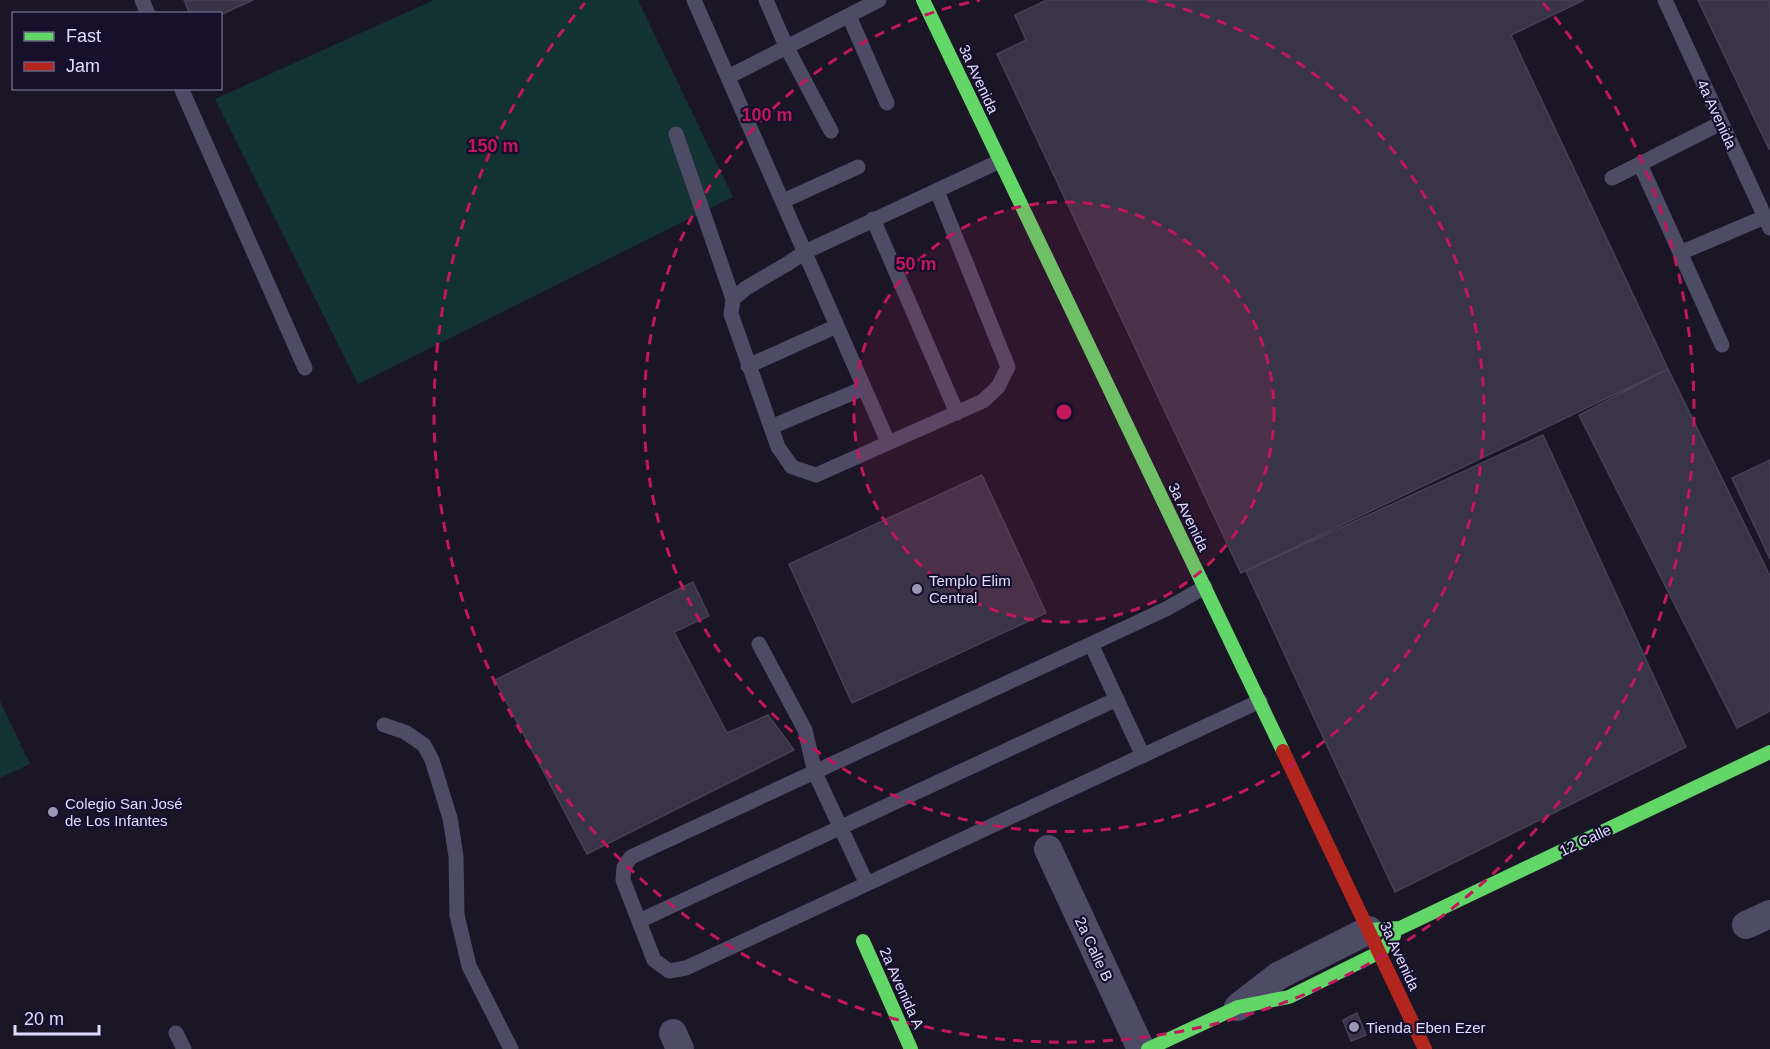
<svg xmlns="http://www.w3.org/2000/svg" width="1770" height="1049" viewBox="0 0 1770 1049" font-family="Helvetica,sans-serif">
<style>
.green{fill:#133234}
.building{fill:#393447;stroke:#474158;stroke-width:1.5}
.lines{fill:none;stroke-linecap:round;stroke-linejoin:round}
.lane{stroke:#4d4b66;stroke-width:15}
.street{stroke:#4d4b66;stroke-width:28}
.fast{stroke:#63d668;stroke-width:14}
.jam{stroke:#b3261e;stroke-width:14}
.ring{fill:none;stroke:#c2185b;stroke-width:3;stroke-dasharray:10 8}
.poi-dot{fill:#9b96b3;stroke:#16102c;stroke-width:2}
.labels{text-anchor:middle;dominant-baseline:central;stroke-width:4.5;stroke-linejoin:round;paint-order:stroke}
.street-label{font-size:15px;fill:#e0dbff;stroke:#16102c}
.poi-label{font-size:15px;fill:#e0dbff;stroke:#16102c;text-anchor:start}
.centre{fill:#c2185b;stroke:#16102c;stroke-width:3}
.ring-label{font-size:18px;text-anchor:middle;font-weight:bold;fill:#c2185b;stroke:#16102c;stroke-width:4.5;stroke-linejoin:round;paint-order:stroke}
</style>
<rect width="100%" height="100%" fill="#1a1626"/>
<!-- green -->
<path class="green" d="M434 0H638L733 197 358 384 215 99Z
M0 701 30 764 0 778Z"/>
<!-- building -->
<path class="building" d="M184 0H253L220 15V14H190Z
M1047 0H1584L1511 35 1668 369 1241 573 997 54 1026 40 1015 15Z
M1698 0H1770V149H1769Z
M1668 369 1770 576V711L1737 728 1579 415Z
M1543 435 1686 747 1395 892 1246 571Z
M1770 460V559L1732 478Z
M982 475 1046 613 852 703 789 564Z
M693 582 709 616 674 632 727 733 768 715 794 750 587 854 495 680Z
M1357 1013 1366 1035 1351 1041 1343 1020Z"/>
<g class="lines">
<!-- lane -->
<path class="lane" d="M142 0 148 14
M694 0 888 442
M766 0 786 46 831 131
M1665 0 1770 228
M849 16 887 103
M728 77 879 0
M181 88 305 368
M676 134 733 299
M1640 164 1722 345
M1612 178 1721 123
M937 191 1008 367 998 387 983 401 816 475 792 467 778 447 731 314 733 299 746 288 787 264 805 252 1000 161
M783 201 858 167
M873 219 957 413
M1680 253 1765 217
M748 366 837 326
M771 427 864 388
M1205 587 1166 609 1091 644 631 857 624 867 623 880 654 960 669 971 686 968 1260 701
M759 644 805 730 815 773 867 884
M1091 644 1143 756
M384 725 405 732 424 745 432 760 450 818 456 856 457 915 469 966 511 1049
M639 921 1117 699
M176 1033 184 1049"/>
<!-- street -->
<path class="street" d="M1048 849 1141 1049
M1746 925 1770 914
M1238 1007 1278 976 1369 930
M673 1033 680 1049"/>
<!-- fast -->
<path class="fast" d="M923 0 1283 751
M1369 930 1400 928 1770 752
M863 941 911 1049
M1148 1049 1238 1007 1289 997 1380 952 1394 936"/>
<!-- jam -->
<path class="jam" d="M1283 751 1425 1049"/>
</g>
<!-- distance rings -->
<circle cx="1064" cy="412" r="210" fill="#c2185b" fill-opacity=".12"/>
<g class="ring">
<circle cx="1064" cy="412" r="210"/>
<path d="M1148 0A420 420 0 1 1 980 0"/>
<path d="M1543 3A630 630 0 1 1 585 3"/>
</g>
<!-- markers -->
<g class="poi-dot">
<circle cx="917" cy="589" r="6"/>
<circle cx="53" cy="812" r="6"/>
<circle cx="1354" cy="1027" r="6"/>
</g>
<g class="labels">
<!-- street labels -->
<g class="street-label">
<text transform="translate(979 79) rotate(65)">3a Avenida</text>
<text transform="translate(1717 114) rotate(65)">4a Avenida</text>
<text transform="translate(1189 517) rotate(64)">3a Avenida</text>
<text transform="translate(1585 840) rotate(-25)">12 Calle</text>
<text transform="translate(1094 949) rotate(65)">2a Calle B</text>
<text transform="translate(1400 956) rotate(65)">3a Avenida</text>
<text transform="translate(902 988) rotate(66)">2a Avenida A</text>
</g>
<!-- poi labels -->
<g class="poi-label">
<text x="929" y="580">Templo Elim<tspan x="929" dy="17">Central</tspan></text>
<text x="65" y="803">Colegio San José<tspan x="65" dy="17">de Los Infantes</tspan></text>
<text x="1366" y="1027">Tienda Eben Ezer</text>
</g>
</g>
<circle cx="1064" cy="412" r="9" class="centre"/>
<g class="ring-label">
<text x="767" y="121">100 m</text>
<text x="493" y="152">150 m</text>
<text x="916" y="270">50 m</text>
</g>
<!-- legend -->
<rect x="12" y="12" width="210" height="78" fill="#16102c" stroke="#676180" stroke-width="1.5"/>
<rect x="24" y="32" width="30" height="9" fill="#63d668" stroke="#676180" stroke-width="1.5"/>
<text x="66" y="42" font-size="18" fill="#e0dbff">Fast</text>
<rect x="24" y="62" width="30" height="9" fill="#b3261e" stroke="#676180" stroke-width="1.5"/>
<text x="66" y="72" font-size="18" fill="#e0dbff">Jam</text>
<!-- scale -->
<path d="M15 1025v9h84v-9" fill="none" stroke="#e0dbff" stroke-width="3"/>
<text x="24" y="1025" font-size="18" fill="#e0dbff" stroke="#16102c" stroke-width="4.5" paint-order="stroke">20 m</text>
</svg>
